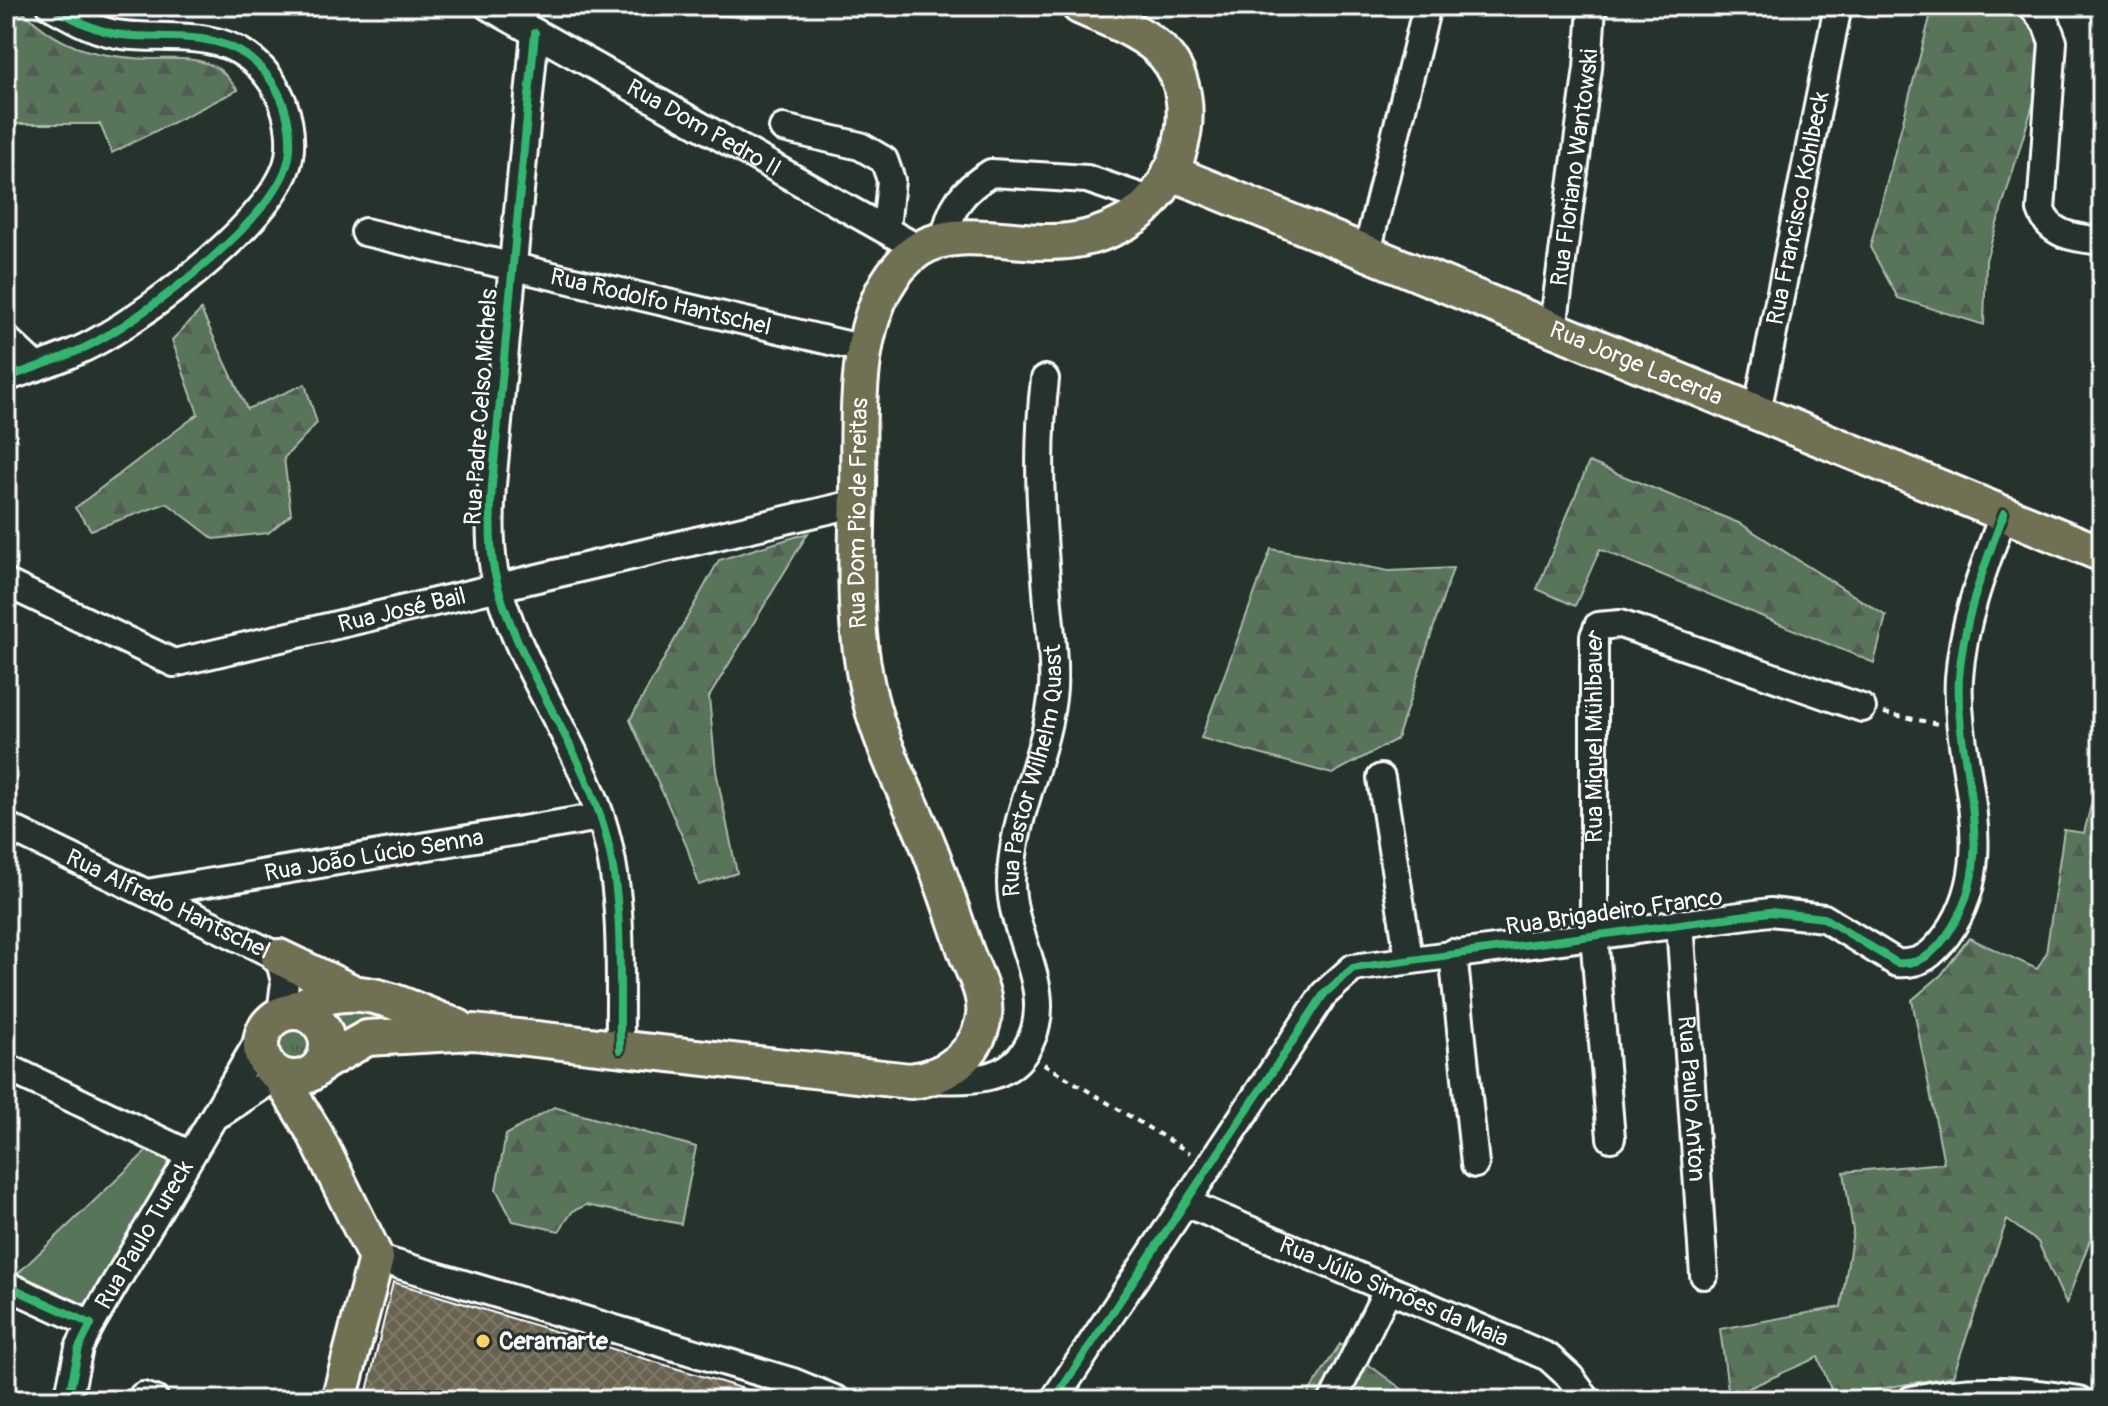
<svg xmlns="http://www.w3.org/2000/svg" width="2108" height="1406" viewBox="0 0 2108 1406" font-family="Pangolin,sans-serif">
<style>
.grass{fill:url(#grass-tufts);stroke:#acbaac;stroke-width:2}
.forest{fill:url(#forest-firs);stroke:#acbaac;stroke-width:2}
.park{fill:#58745a;stroke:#acbaac;stroke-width:2}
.building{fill:url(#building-cross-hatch);stroke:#fff;stroke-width:2}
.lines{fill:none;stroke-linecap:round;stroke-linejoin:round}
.minor-casing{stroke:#fff;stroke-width:32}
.major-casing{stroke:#fff;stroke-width:40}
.path{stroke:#fff;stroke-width:4;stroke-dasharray:6 6;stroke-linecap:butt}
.minor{stroke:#26332d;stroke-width:26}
.major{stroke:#706f52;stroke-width:34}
.cycleway-casing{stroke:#26332d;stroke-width:13}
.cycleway{stroke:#33b770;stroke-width:8}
.poi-dot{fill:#ffd166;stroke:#26332d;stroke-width:3}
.labels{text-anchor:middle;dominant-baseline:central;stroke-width:6;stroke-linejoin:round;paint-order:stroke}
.street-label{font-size:24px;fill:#fff;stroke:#26332d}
.poi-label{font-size:24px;font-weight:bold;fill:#fff;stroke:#26332d;text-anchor:start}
</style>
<defs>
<pattern id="grass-tufts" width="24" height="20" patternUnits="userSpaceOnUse" patternTransform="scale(2)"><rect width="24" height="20" fill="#58745a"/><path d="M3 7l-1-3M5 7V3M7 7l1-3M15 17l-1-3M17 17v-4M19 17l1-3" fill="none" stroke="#515c52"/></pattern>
<pattern id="forest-firs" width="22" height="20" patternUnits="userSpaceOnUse" patternTransform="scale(2)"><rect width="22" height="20" fill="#58745a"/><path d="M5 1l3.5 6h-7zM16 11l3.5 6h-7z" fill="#515c52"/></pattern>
<pattern id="building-cross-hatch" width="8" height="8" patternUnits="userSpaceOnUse" patternTransform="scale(2)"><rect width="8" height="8" fill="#676250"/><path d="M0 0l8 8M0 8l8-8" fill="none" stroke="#7e7a6a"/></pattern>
</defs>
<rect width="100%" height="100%" fill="#26332d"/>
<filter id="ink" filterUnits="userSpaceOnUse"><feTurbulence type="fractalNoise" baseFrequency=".0125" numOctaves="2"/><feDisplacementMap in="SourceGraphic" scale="16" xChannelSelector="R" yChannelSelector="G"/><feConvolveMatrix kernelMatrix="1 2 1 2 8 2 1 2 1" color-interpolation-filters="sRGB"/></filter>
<g filter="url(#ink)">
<!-- grass -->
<path class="grass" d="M326 1006 365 1009 426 1029 340 1036Z
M278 1045a16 16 0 1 1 32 0a16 16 0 1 1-32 0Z"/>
<!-- forest -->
<path class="forest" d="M6 6H18C57 48 94 57 151 59 174 59 196 56 217 68 225 72 232 84 238 90L112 153 100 124H6Z
M683 6H746L747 18 696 13Z
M1933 6H2014L2028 16 2044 39 2041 78 1986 260 1984 325 1898 298 1870 247Z
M201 310 247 409 305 384 317 423 284 458 291 514 268 533 214 539 167 503 91 530 75 508 198 414 172 340Z
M1589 462 1741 524 1886 616 1874 663 1600 549 1575 606 1537 589Z
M808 533 709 697 716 771 737 873 699 885 687 847 630 720 719 560Z
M1271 549 1389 571 1453 568 1397 739 1332 774 1201 738Z
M2093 797 2102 799V1208L2066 1304 2038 1242 2007 1220 1953 1376 1834 1397 1818 1357 1729 1397 1720 1329 1841 1307 1853 1231 1844 1172 1944 1163 1912 1000 1941 975 1969 938 2037 969 2046 954 2064 830 2084 833Z
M554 1107 696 1147 681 1224 586 1205 573 1211 559 1231 513 1221 496 1189 506 1135Z
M1340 1344 1417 1400H1304Z"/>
<!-- park -->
<path class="park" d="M152 1146 177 1159 88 1310 14 1277Z"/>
<!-- building -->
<path class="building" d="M393 1282 767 1396V1400H365Z"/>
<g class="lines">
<defs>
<g id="minor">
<path id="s1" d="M488 6 919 249"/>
<path d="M2032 6 2046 23 2053 42 2041 210C2050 237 2078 238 2102 241"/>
<path d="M535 33 492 485C490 513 489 542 494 570 513 659 574 734 602 821 625 894 619 974 620 1050"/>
<path d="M783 128 860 146 884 160 891 180 886 229"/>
<path id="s2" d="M365 232 864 349"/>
<path d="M945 240C949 207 963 190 991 173L1087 179 1152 201"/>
<path d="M1367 252 1427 6"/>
<path id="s3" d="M1553 328 1588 68 1592 6"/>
<path d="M6 339 36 367"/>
<path d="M6 378C38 366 72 356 101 339 151 311 280 215 289 157 292 139 289 120 283 103 276 85 263 67 247 56 211 30 164 40 123 35 96 32 74 19 51 6"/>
<path id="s4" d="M1757 412 1838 6"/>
<path id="s5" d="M6 583 174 663 858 503"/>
<path d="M1381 778 1409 959"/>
<path id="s6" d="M6 826 279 957 285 982 281 1014"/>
<path id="s7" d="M147 893 600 817"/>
<path id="s8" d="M1680 923 1704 1275"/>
<path d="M1453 953 1475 1164"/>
<path d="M6 1067 191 1155"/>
<path id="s9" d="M931 1079C970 1080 1011 1083 1030 1042 1056 989 1011 937 1011 883 1011 815 1048 755 1053 688 1055 656 1049 623 1047 591 1041 516 1036 454 1045 379"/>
<path d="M221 1113 279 1075"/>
<path id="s10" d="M1611 1138 1594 935V636L1598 626 1620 624 1638 630 1862 708"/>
<path id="s11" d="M1186 1203 1548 1357 1570 1377 1587 1400"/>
<path d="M376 1258 793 1382 837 1400"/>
<path d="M6 1285 91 1324"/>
<path d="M143 1396 155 1400"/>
<path id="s12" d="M68 1400 79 1348 91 1324 262 1035"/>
<path d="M1054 1400 1324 994 1353 968 1770 912 1824 918 1897 963C1921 965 1933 954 1947 935 2004 854 1954 767 1959 678 1963 620 1984 567 2004 513"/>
<path d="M1333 1400 1388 1289"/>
<path d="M1911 1400C1968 1386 2023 1390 2079 1400"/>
</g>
<g id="major">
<path id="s13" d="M1170 172 2102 554"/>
<path d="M279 957 350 991"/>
<circle cx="294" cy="1045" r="33"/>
<path d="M290 1012C356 974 393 1003 458 1027"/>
<path id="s14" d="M321 1064 367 1038 474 1032 910 1081C946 1078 978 1054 984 1016 987 993 972 970 965 949 951 908 938 867 921 828 904 789 885 751 873 710 852 638 856 564 858 490 860 417 849 298 918 250 952 227 1006 242 1044 242 1072 243 1101 236 1126 222 1178 194 1206 103 1165 55 1145 32 1107 19 1079 6"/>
<path d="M279 1075 315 1134 376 1258 339 1400"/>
</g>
</defs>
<!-- minor casing -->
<use href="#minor" class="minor-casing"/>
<!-- major casing -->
<use href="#major" class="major-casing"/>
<!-- path -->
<path class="path" d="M1884 713 1938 724
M1044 1064 1190 1153"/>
<!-- minor -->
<use href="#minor" class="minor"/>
<!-- major -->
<use href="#major" class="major"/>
<defs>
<path id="cycleway" d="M535 33 492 485C490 513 489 542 494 570 513 659 574 734 602 821 625 894 619 974 620 1050
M6 378C38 366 72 356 101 339 151 311 280 215 289 157 292 139 289 120 283 103 276 85 263 67 247 56 211 30 164 40 123 35 96 32 74 19 51 6
M6 1285 91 1324 79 1348 68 1400
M1054 1400 1324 994 1353 968 1770 912 1824 918 1897 963C1921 965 1933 954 1947 935 2004 854 1954 767 1959 678 1963 620 1984 567 2004 513"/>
</defs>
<!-- cycleway casing -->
<use href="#cycleway" class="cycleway-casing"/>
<!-- cycleway -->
<use href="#cycleway" class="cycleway"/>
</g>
</g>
<!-- markers -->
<circle class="poi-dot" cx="483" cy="1341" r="8"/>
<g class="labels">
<!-- street labels -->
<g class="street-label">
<text stroke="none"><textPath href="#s1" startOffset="248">Rua Dom Pedro II</textPath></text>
<text stroke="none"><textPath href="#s3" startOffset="162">Rua Floriano Wantowski</textPath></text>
<text stroke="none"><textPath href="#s4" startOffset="208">Rua Francisco Kohlbeck</textPath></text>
<text stroke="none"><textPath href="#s2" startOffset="304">Rua Rodolfo Hantschel</textPath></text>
<text stroke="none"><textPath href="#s13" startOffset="504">Rua Jorge Lacerda</textPath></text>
<text transform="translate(481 407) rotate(-86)">Rua Padre Celso Michels</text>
<text stroke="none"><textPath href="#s14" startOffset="1230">Rua Dom Pio de Freitas</textPath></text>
<text stroke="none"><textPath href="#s5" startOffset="420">Rua José Bail</textPath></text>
<text stroke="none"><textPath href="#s10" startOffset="402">Rua Miguel Mühlbauer</textPath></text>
<text stroke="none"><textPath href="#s9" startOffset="392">Rua Pastor Wilhelm Quast</textPath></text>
<text stroke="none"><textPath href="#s7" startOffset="230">Rua João Lúcio Senna</textPath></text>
<text stroke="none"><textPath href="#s6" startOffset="180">Rua Alfredo Hantschel</textPath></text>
<text transform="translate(1614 912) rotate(-8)">Rua Brigadeiro Franco</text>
<text stroke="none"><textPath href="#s8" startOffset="176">Rua Paulo Anton</textPath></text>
<text stroke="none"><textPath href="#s12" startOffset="184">Rua Paulo Tureck</textPath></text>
<text stroke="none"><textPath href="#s11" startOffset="226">Rua Júlio Simões da Maia</textPath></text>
</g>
<!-- poi labels -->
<g class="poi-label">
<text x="499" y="1341">Ceramarte</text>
</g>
</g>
<!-- margin -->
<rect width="2108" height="1406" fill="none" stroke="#26332d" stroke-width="32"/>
<rect x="16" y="16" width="2076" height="1374" fill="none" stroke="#fff" stroke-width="3" filter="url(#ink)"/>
</svg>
